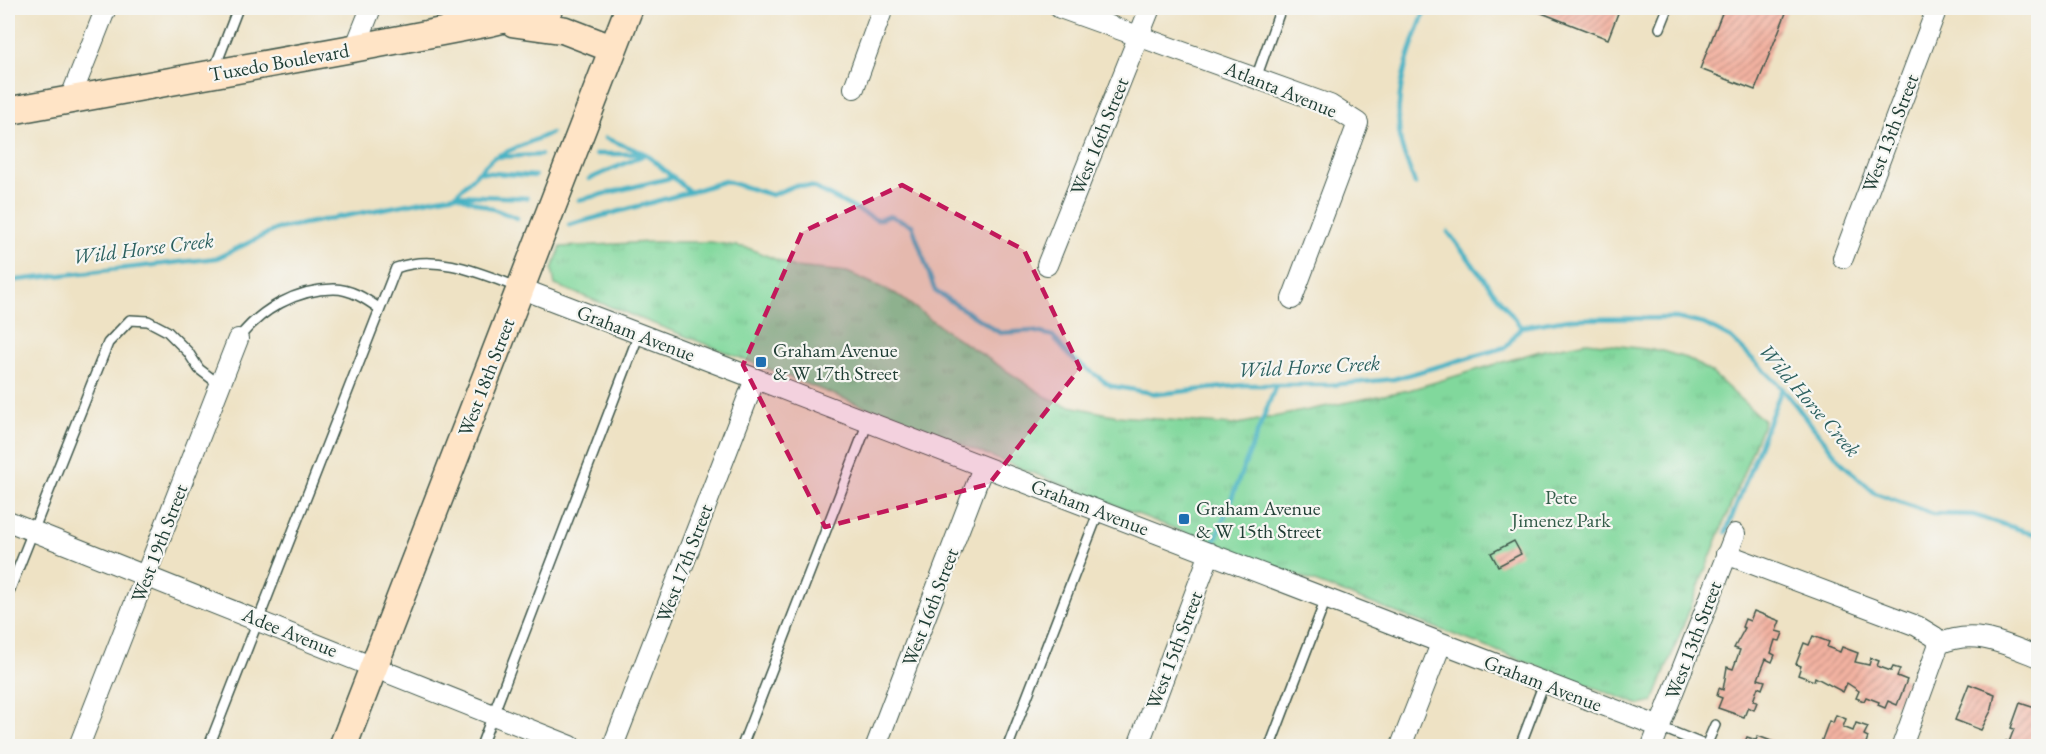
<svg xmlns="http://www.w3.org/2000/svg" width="2046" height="754" viewBox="0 0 2046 754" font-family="'EB Garamond',serif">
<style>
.park{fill:url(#park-tufts);stroke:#508a68;stroke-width:1.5}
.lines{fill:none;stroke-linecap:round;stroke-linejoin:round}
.stream{stroke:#46b2c4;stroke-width:4.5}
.building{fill:url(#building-hatch)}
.lane-casing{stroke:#3e564a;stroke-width:12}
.street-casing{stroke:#3e564a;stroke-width:22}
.secondary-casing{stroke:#3e564a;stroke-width:30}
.lane{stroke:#fff;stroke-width:9}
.street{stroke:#fff;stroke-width:20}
.secondary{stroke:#ffe4c6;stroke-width:27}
.marked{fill:#c2185b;fill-opacity:0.2;stroke:#c2185b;stroke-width:4.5;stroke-dasharray:12 8;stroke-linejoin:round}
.poi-dot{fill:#1f6fb2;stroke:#f6f6f2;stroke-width:2}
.labels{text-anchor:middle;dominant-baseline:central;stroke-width:4.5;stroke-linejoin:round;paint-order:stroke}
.street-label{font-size:20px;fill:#1f3d34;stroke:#f6f6f2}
.poi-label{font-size:20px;fill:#1f3d34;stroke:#f6f6f2;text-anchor:start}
.park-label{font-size:20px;fill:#335c49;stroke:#f6f6f2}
.water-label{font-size:21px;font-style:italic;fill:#2b605f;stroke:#f6f6f2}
</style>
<defs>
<pattern id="park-tufts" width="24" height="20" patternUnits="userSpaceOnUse" patternTransform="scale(1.5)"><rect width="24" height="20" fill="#81d89c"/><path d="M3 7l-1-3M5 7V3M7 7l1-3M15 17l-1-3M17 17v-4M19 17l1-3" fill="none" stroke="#6fba87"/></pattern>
<pattern id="building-hatch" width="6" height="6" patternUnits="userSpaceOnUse" patternTransform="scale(1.5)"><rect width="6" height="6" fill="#f3b2a1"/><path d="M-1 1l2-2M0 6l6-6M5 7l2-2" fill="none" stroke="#c49284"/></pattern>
</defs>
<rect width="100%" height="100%" fill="#f6f6f2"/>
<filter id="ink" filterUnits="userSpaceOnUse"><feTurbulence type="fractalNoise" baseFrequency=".0167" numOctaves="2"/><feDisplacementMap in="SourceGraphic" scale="12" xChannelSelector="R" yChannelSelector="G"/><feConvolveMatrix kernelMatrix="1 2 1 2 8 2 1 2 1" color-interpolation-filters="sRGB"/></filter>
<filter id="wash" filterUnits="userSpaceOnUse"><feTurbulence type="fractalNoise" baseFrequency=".008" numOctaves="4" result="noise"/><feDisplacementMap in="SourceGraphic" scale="24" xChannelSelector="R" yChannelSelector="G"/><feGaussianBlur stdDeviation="1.35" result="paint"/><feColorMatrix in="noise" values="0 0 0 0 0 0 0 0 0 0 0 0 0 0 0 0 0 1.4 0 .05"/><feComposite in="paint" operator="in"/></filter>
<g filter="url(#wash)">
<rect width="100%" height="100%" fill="#eee2c4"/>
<!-- park -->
<path class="park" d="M650 242H711L748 248 794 267 847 272 896 294 949 333 1045 396 1065 405 1118 416 1233 425 1409 390 1540 351 1587 342 1662 351 1689 359 1712 373 1764 421 1653 702 1640 705 1206 541 555 285 552 269 561 247Z"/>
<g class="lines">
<!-- stream -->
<path class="stream" d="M605 138 644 153
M596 154H646L690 192 725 181 772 195 796 185 813 187 877 220 890 216 912 225 935 291 1000 333 1032 331 1053 336 1069 356 1111 386 1158 394 1244 385H1330L1394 379 1506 347 1521 327 1568 319 1676 318 1704 324 1731 338 1782 388 1842 463 1875 493 1933 514 1973 515 2038 535
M499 155 551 133
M478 172 535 176
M589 179 642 156
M1415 184C1411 171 1404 157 1401 144 1392 95 1409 52 1426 8
M455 195 527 198
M461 197 517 218
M579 200 674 177
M569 225 690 192
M1448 232 1521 327
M8 281 217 258 277 229 455 195 494 157 541 155
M1726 532 1782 388
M1212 548 1276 385"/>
</g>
<g id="blocks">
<!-- building -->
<path class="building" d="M1529 8H1620L1608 39Z
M1724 8H1788L1755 90 1700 69Z
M1514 541 1521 554 1498 566 1491 553Z
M1754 611 1780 621 1776 631 1783 633 1780 641 1775 640 1771 653 1775 655 1772 662 1766 659 1758 679 1765 681 1762 689 1758 687 1753 701 1757 702 1754 710 1748 707 1744 717 1718 708 1722 698 1717 696 1719 688 1723 690 1727 667 1733 669 1740 650 1734 648 1745 628 1742 627 1745 619 1750 621Z
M1813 636 1829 642 1827 647 1840 652 1842 647 1858 653 1855 662 1869 665 1871 658 1879 661 1877 666 1891 671 1893 667 1900 669 1897 676 1907 680 1897 705 1888 701 1885 708 1878 705 1879 702 1866 697 1864 701 1856 698 1859 691 1847 683 1843 692 1815 677 1814 681 1798 675 1801 666 1796 664 1804 643 1809 645Z
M1969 684 1995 694 1992 709 1981 730 1955 720Z
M2020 703 2038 709V746H2004L2006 741 2009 742 2014 729 2011 728Z
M1836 715 1846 719 1843 727 1853 731 1856 723 1868 727 1864 735 1868 737 1865 746 1820 745 1829 721 1833 723Z
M1758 736 1779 744 1778 746H1743L1747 737 1756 740Z"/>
</g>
</g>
<g filter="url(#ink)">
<use href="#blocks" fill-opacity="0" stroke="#3e564a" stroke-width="1.5"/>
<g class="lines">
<defs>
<path id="lane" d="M1660 28 1668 8
M214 70 238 8
M1256 78 1281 8
M238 339C260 310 296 289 334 289 351 289 366 299 380 309
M8 594 108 343 130 320 148 321 167 331 188 352 199 369 220 385
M1660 727 1707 746
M209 746 396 268C436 253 480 273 517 287
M481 746 639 334
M742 746 868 422
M1008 746 1099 511
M1270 746 1326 599
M1520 746 1544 683
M1706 746 1715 725"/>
<path id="street" d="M1060 8 1330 105 1358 123 1292 299
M355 48 371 8
M854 88 883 8
M70 99 106 8
M1843 258 1937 8
M1047 265 1150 8
M520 288 1660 727
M8 521 571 746
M1726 554 1917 626 1935 637 1939 644
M1939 644C1975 628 2005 644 2038 657
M79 746 238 339
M613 746 755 379
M876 746 983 467
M1138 746 1210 553
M1401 746 1441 644
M1652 746 1735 534
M1902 746 1939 644"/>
<path id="secondary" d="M514 23 564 30 613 49
M8 111 355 48 492 22 549 8
M343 746 629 8"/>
</defs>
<!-- lane casing -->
<use href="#lane" class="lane-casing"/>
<!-- street casing -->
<use href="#street" class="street-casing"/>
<!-- secondary casing -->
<use href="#secondary" class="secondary-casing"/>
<!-- lane -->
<use href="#lane" class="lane"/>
<!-- street -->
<use href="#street" class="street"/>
<!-- secondary -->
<use href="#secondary" class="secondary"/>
</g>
</g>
<!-- marked area -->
<path class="marked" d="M902 185 1024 250 1080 368 989 484 825 527 743 365 802 232Z"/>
<!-- markers -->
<g class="poi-dot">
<rect x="755" y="356" width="12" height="12" rx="3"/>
<rect x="1178" y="513" width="12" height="12" rx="3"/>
</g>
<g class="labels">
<!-- street labels -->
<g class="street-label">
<text transform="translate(279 62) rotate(-10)">Tuxedo Boulevard</text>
<text transform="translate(1281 89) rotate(22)">Atlanta Avenue</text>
<text transform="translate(1890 133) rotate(-69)">West 13th Street</text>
<text transform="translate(1099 136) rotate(-68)">West 16th Street</text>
<text transform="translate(636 333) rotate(21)">Graham Avenue</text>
<text transform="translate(486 377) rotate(-69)">West 18th Street</text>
<text transform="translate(1090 507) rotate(21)">Graham Avenue</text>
<text transform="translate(159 543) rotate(-69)">West 19th Street</text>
<text transform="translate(684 563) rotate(-69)">West 17th Street</text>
<text transform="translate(930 607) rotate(-69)">West 16th Street</text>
<text transform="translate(290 632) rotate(22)">Adee Avenue</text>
<text transform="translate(1693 640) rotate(-69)">West 13th Street</text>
<text transform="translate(1174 650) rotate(-69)">West 15th Street</text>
<text transform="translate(1543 683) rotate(21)">Graham Avenue</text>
</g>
<!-- poi labels -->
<g class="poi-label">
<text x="773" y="350">Graham Avenue<tspan x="773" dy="23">&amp; W 17th Street</tspan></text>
<text x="1196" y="508">Graham Avenue<tspan x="1196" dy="23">&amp; W 15th Street</tspan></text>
</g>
<!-- park labels -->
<g class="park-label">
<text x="1561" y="497">Pete<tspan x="1561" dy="23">Jimenez Park</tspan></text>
</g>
<!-- water labels -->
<g class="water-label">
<text transform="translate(143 248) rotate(-7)">Wild Horse Creek</text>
<text transform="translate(1309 366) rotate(-3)">Wild Horse Creek</text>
<text transform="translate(1810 400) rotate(49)">Wild Horse Creek</text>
</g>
</g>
<!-- margin -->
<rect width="2046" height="754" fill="none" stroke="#f6f6f2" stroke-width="30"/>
</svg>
